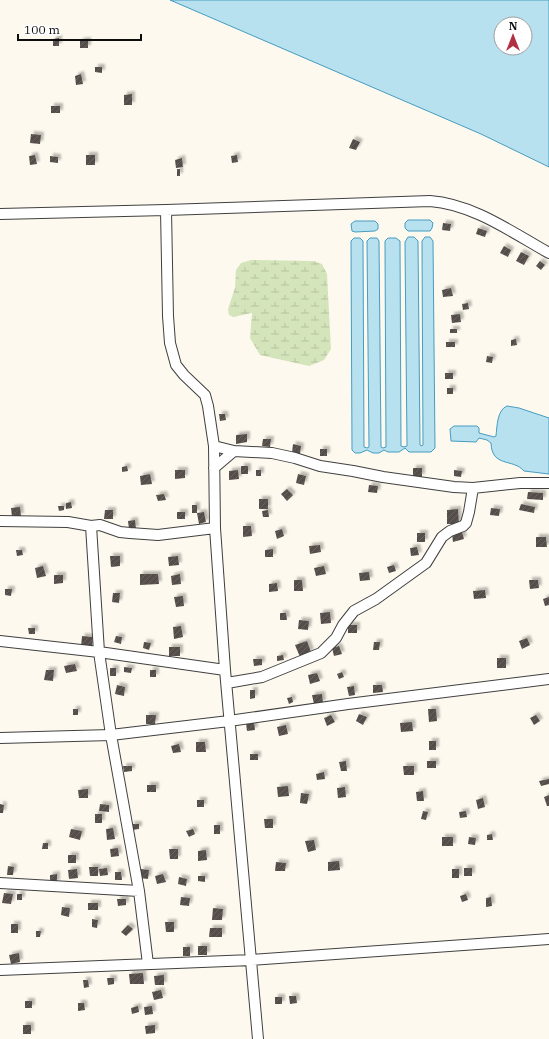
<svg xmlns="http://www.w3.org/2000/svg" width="549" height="1039" viewBox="0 0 549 1039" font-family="'IBM Plex Serif',serif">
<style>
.wetland{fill:url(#wetland-marsh)}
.water{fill:#b8e1f0;stroke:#459cc0;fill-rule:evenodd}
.building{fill:url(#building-hatch);filter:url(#shadow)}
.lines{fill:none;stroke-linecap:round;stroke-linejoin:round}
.minor-casing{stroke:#404040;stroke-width:12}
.minor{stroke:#fff;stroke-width:10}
</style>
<defs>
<pattern id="wetland-marsh" width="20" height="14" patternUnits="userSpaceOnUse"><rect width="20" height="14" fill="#d5e5bb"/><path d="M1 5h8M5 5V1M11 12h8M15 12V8" fill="none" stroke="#b6c3a0"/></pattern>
<pattern id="building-hatch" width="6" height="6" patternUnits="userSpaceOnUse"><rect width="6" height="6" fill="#554d4a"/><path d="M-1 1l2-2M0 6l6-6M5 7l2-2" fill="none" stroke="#686260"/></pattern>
<filter id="shadow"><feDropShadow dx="3" dy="-3" stdDeviation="1" flood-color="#0004"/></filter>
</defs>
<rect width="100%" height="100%" fill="#fdf9ee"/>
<!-- wetland -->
<path class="wetland" d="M251 260 314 261 322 264 327 274 331 349 324 360 309 366 260 355 250 338 252 313 233 317 229 315 228 309 235 288 236 270 241 263Z"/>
<!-- water -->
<path class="water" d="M170 0H549V167L481 134ZM501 24H525V48H501Z
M408 220H430L433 223 432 228 430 231H408L405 228V223Z
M355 221H375L378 224V229L375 231 355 232 352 231 351 224Z
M408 237H414L418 241 420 445 422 446 423 445 422 241 425 237H430L433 241 435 448 431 452H409L405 448 399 452H388L384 450 379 453H373L367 450 360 453H355L352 450 351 241 354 238H360L363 241 364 447 367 448 369 447 367 241 370 238H377L379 241 381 447 383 448 386 447 385 241 388 238H396L400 241 401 446 404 447 407 446 405 242Z
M507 406 519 408 549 418V474L524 471C513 458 492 468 491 443L487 440 479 438 476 442 451 441 450 429 454 426H477L479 428V433L494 437 496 436C497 427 497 410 507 406Z"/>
<!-- building -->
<path class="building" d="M59 38V46H53V39Z
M88 40V48H80V41Z
M95 67H102V73L95 72Z
M81 74 83 84 76 85 75 76Z
M132 94V105H124V95Z
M51 106H60V113H51Z
M31 134 41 135 40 144 30 143Z
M353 139 360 142 356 150 349 148Z
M35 155 37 164 30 165 29 156Z
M86 155H95V165H86Z
M237 155 238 162 232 163 231 156Z
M50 156 58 157V163L50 162Z
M182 158 183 167 176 168 175 160Z
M177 169H180V176H177Z
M443 223 451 224 450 231 442 230Z
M478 228 487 231 485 237 476 234Z
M504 246 511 250 508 257 500 253Z
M521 252 529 256 524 265 516 261Z
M540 261 545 265 541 270 536 266Z
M451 288 453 296 443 297 442 290Z
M468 303 469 309 463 310 462 304Z
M460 314 461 322 452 323 451 315Z
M450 329H457V333H450Z
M516 339 517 345 511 346V340Z
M446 342H455V347H446Z
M487 356 493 357 492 363 486 362Z
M445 373H453V379H445Z
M447 388H453V394H447Z
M219 414H225L226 420 220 421Z
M247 434V442L236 444V435Z
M263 439H271L270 447 262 446Z
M293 444 301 446 300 454 292 453Z
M320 449H327V456H320Z
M127 466 128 471 122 472V467Z
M241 466H248V474H241Z
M413 468H422V477L413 476Z
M175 470H185V478L175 479Z
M238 470 239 479 229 480V471Z
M256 470H261V476H256Z
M454 470 462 471 461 477 454 476Z
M150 474 152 484 141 485 140 476Z
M298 474 306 476 304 485 296 483Z
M369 485 378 486 377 493 368 492Z
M287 489 293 495 287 501 281 494Z
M528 492 543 493V500L527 499Z
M164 494 166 500 158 501 156 495Z
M259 499H268V509H259Z
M71 502 72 508 66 509V503Z
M521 504 535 507 534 513 519 510Z
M192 505H197V513H192Z
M58 506H64V510L59 511Z
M20 507 21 516 12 517 11 508Z
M491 508 500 509 499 516 490 515Z
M458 509 459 524H447V510Z
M105 510H113V519H104Z
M268 510 269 517H263L262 511Z
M177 512H185V519H177Z
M204 512 206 522 199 524 197 513Z
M135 520 136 529H129L128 521Z
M243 526H251L252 536 243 537Z
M282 529 284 536 277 539 275 531Z
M462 532 464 539 453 542 452 534Z
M417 533H425V542H417Z
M536 537H546L547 547H536Z
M320 545 321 552 310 554 309 546Z
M417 547 419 555 411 556 410 548Z
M273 549V557H265V550Z
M16 550H22L23 555 17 556Z
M110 556H120V566L111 567Z
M178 556 179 565 169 566 168 557Z
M394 565 396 571 389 573 387 567Z
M43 566 46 576 37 578 35 568Z
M324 566 326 574 316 576 314 568Z
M369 572 370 580 360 581 359 573Z
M140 574H158L159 584 140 585Z
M180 574 181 584 172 585 171 576Z
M54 575H63V583L54 584Z
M294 580H302L303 591H294Z
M529 580H538L539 588 530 589Z
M277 583 278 591 269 592V584Z
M5 589H12L11 596 5 595Z
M485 590 486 598 474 599 473 591Z
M113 593H120L119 603 112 602Z
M183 596 184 606 176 607 174 597Z
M549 597V605L545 606 543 599Z
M330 612 331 623 321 624 320 613Z
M280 613H286L287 620H280Z
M299 620 309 621 308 630 298 629Z
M348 625H357V633H348Z
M181 626 183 637 174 639 173 627Z
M28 628H35V634H29Z
M82 636 92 637V647H81Z
M116 636 122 637 121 644 114 642Z
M527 638 530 645 522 649 519 641Z
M307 641 311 652 300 657 295 645Z
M144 642 151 643 149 650 143 648Z
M374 642H380L379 650H373Z
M339 646 342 654 334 656 332 648Z
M169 647H180V656H169Z
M283 655 284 660 277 661V656Z
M497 658H506V668H497Z
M253 659H262V665L254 666Z
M75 664 77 671 66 673 64 666Z
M124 667 132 668 131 673 124 672Z
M110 668H116V676H110Z
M46 670H54L53 681 44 680Z
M150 670H156V677H150Z
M342 672 344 677 339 679 337 674Z
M317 673 320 681 310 684 308 675Z
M117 685 125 687 124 696 115 694Z
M373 685H382L383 692 373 693Z
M354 686 355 695 349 696 347 687Z
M250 690H255V698L250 699Z
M322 694 323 703 314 704 312 695Z
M292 697 293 702 289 704 287 698Z
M73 709H78V715H73Z
M428 709H436L437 721 429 722Z
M359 714 367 717 363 725 356 721Z
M146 715H156L155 724H146Z
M331 715 335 722 327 726 324 718Z
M536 715 540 721 534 725 530 718Z
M254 722 255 730 247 731 246 723Z
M412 722 413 731 401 732 400 723Z
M286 725 288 734 279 736 277 727Z
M429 741H436V750H429Z
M196 742H205L206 752H196Z
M179 744 181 752 173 753 171 746Z
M250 754H258V760H250Z
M346 761 347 771H341L339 762Z
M427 761H436V768H427Z
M123 766H132V771L124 772Z
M403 766H414V775H404Z
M324 772 325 779 317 780 316 774Z
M549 779V784L541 786 539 781Z
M147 785H156V792H147Z
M288 786 289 796 278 797 277 787Z
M345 787 346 797 338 798 337 788Z
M88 789V798H79L78 790Z
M423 791 424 801H417L416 792Z
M301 793 309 794 307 804 300 803Z
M549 795V806H547L544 797Z
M483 798 485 807 478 809 476 800Z
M197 800H204V807H197Z
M0 804 4 805 3 813H0Z
M100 804 109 805V812L99 811Z
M423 811 428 812 426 820 421 819Z
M466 811 467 817 460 818 459 812Z
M95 814H102V823H95Z
M264 819H273V828H265Z
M131 824H139V829L132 830Z
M214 825H220V834H214Z
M113 828 115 839 107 840 106 829Z
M71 829 82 831 80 840 69 837Z
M193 829 195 834 189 837 186 831Z
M492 834 493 840H487V835Z
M442 837H453V846H442Z
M469 837 476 838 475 845 468 844Z
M314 840 316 850 308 852 305 841Z
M43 843H48V849H42Z
M118 848 119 856 111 857 110 849Z
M169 849H178V859H170Z
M206 850 207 860 198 861V851Z
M68 855H76V863H68Z
M339 861 340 870 328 871V862Z
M276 862 286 863 285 871H275Z
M8 866 14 867 13 875H7Z
M89 867H98V876H90Z
M107 868 108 875 100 876 99 869Z
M464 868H472V876H464Z
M77 869 78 878 69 879 68 870Z
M141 869 149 870 148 879 140 878Z
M452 869H459V878H452Z
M115 872H121L122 880H115Z
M57 874V883H50V875Z
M163 874 166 882 157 884 155 876Z
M198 876H205V882L198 881Z
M179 877 187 879 186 886 178 884Z
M4 893 13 894 11 904 2 903Z
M17 894H22V900H17Z
M466 894 468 900 462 902 460 896Z
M181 897 190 898 189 906 180 905Z
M491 897 492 906 486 907V898Z
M117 899H126V905L118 906Z
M88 903H98V910H88Z
M62 907 70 908 69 917 61 915Z
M213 908 223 909 222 920H212Z
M92 919 98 920 97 928 92 927Z
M165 922H174V932H166Z
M11 924H18V933H11Z
M128 925 133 929 126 936 121 932Z
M210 928H222V937H209Z
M36 931H41L40 937H36Z
M198 946H207V955H198Z
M183 947H190V956H183Z
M19 953 20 962 11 964 9 955Z
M143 973 144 984H130L129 974Z
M164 975V985H155L154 976Z
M107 978H114V984L108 985Z
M83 980H88L89 987 84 988Z
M161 990 163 998 154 1000 152 992Z
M289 996H296L297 1003 290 1004Z
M275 997H282V1004H275Z
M25 1001H32V1008H25Z
M78 1003H84L85 1010 78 1011Z
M138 1006 139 1012 132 1014 131 1008Z
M152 1006 153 1014 145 1015 144 1007Z
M23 1025H31V1034H23Z
M155 1025V1033L146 1034 145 1026Z"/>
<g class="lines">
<defs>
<path id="minor" d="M166 210 168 316 170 343 176 365 184 375 205 395 208 406 214 446 215 528 225 670 258 1039
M0 214 166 210 430 201C473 204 513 233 549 253
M214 446 234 451 272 453 295 458 320 466 353 471 383 477 454 487 473 488 520 483H549
M214 468 234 451
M0 521 68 522 91 526 100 525 120 532 130 533 158 535 215 528
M91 526 99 652 111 735 139 891 148 964
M0 641 99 652 225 670
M227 683 262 677 321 653 336 638 343 625 354 611 376 599 426 563 442 537 450 531 463 526 466 523 469 512 473 488
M0 738 111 735 229 721 348 704 549 679
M0 883 139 891
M0 970 252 960 549 939"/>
</defs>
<!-- minor casing -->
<use href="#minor" class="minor-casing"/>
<!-- minor -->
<use href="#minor" class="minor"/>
</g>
<!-- north arrow -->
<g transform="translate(513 36)"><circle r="19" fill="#ffffff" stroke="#9e9e9e"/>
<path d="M0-3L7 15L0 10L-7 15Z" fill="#b03244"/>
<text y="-6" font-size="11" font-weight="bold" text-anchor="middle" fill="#0d0d0d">N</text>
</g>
<!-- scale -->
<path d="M18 34v6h123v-6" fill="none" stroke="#0d0d0d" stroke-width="2"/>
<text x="24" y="34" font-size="12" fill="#0d0d0d" stroke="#ffffff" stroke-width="3" paint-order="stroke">100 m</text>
</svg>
